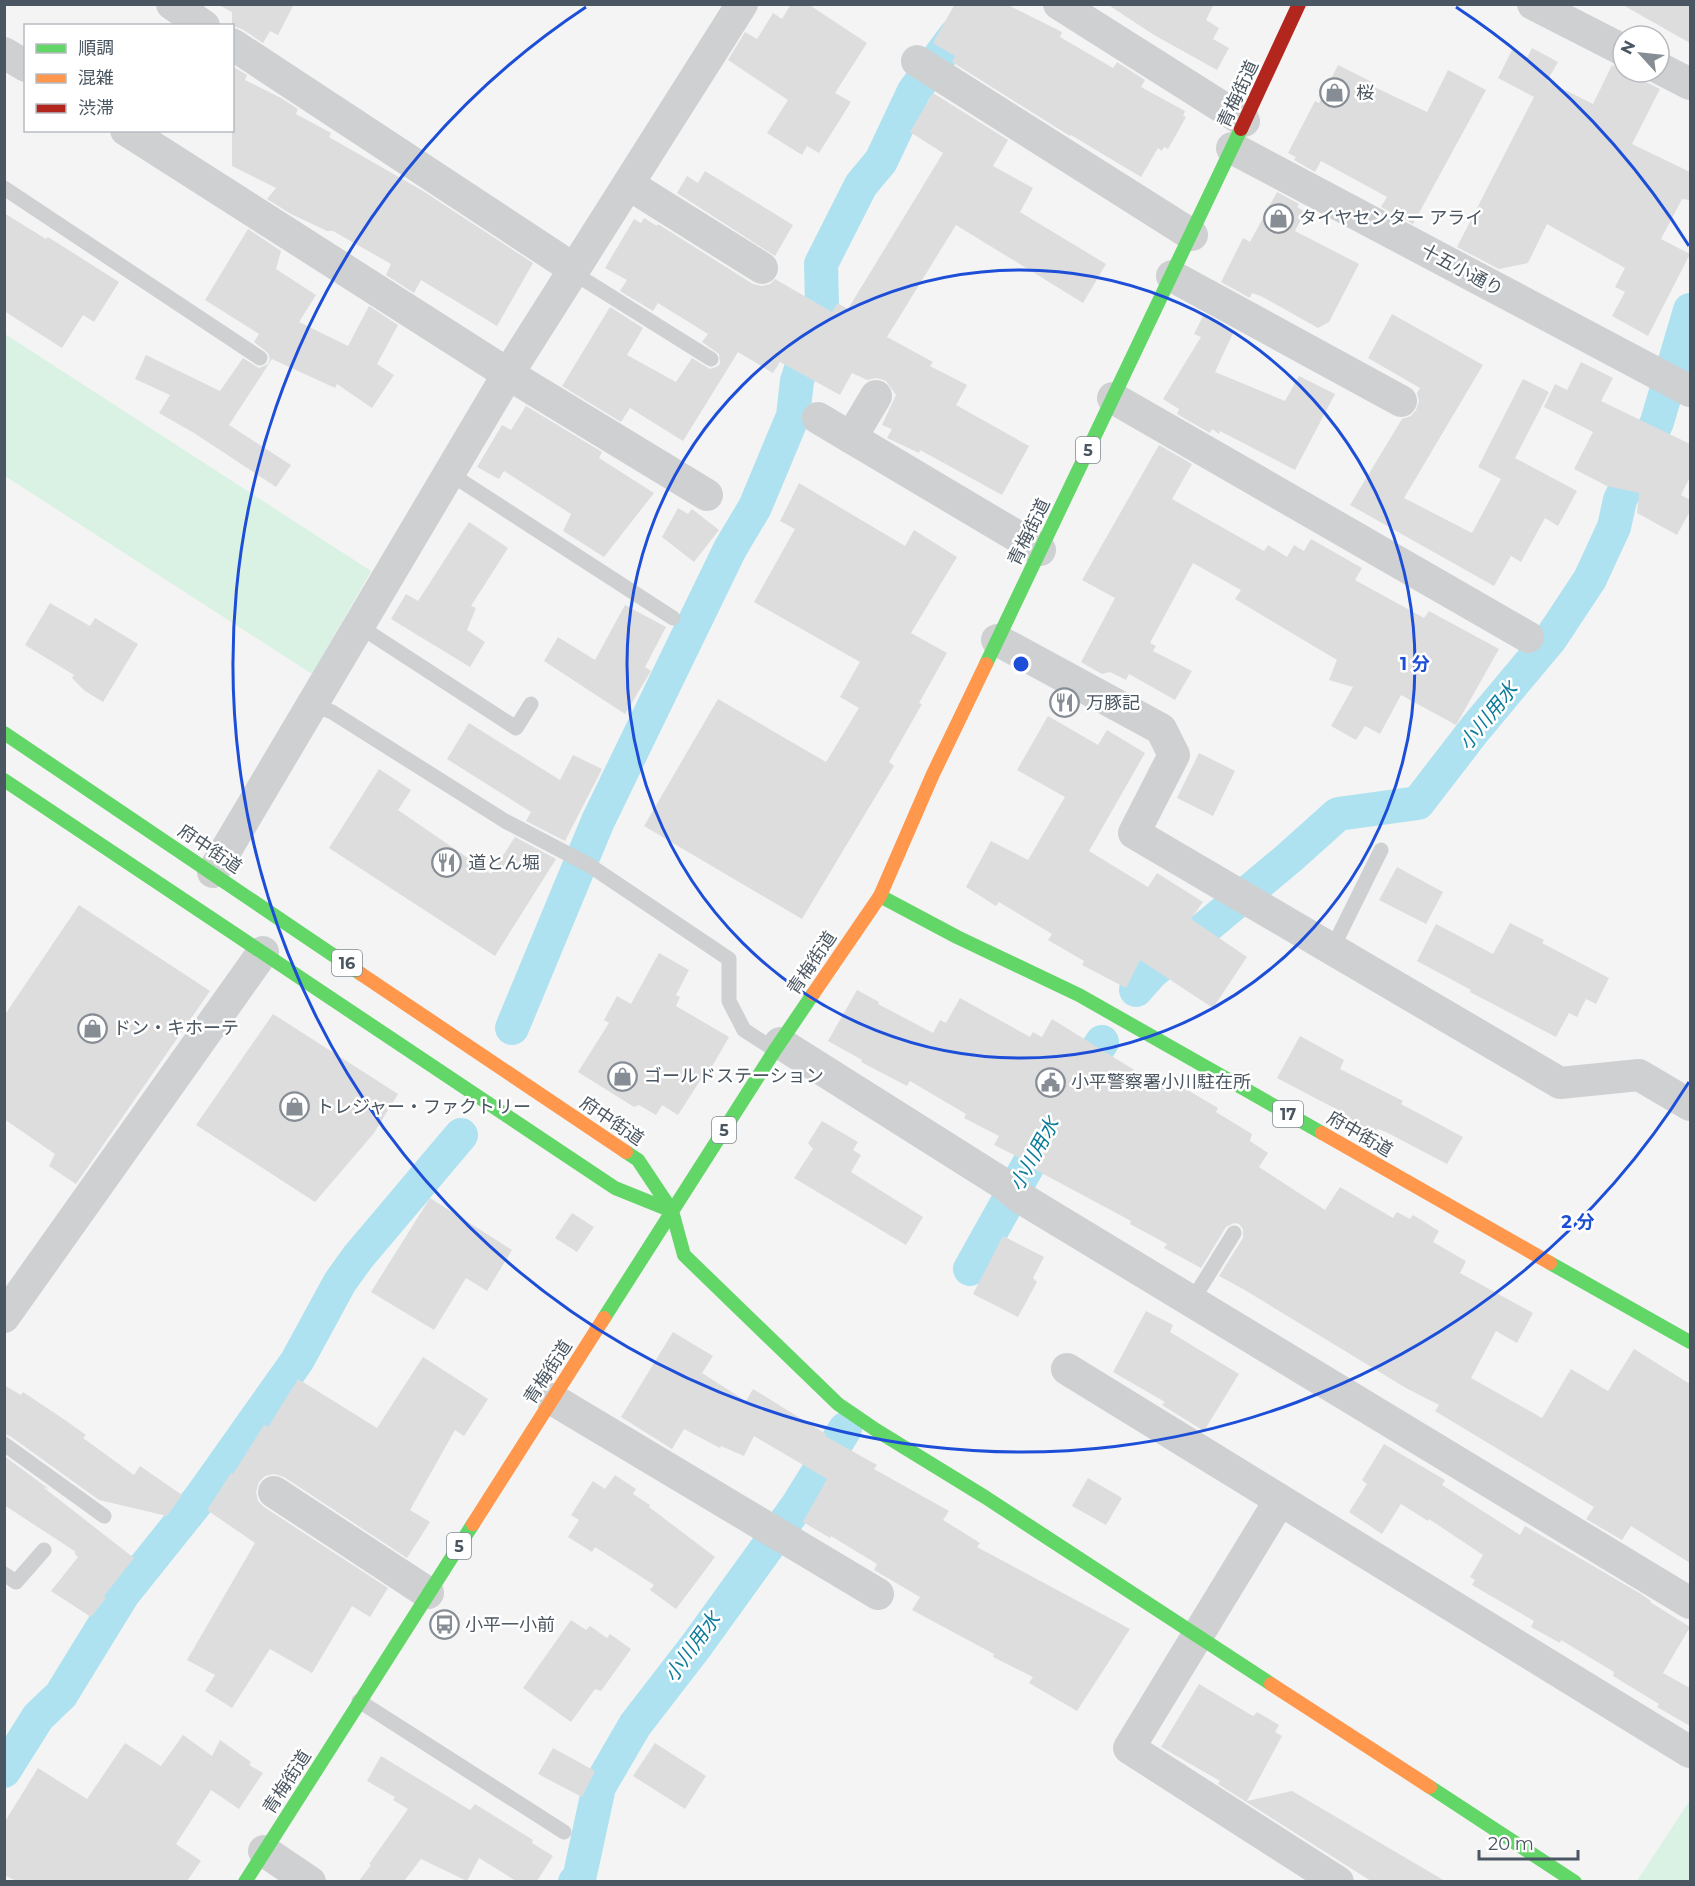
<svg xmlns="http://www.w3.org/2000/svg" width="1695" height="1886" viewBox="0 0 1695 1886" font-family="Montserrat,'Noto Sans JP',sans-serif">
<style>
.green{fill:#d9f2e3}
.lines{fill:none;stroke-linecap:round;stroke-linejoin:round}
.canal{stroke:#aee2f0;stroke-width:34}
.building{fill:#ddddde}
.lane{stroke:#ced0d2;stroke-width:15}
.street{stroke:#ced0d2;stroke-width:32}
.fast{stroke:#63d668;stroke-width:14}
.slow{stroke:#ff974d;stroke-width:14}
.jam{stroke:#b3261e;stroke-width:14}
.ring{fill:none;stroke:#1d4ed8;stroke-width:3}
.labels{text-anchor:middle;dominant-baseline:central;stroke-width:5;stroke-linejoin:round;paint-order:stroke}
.shield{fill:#fff;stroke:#808990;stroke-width:1.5}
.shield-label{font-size:16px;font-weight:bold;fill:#4a5661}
.poi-label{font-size:18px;fill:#4a5661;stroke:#fff;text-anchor:start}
.street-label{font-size:18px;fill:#4a5661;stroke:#fff}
.water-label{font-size:20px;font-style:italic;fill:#0c7c9b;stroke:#fff}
.centre{fill:#1d4ed8;stroke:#fff;stroke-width:3}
.ring-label{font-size:18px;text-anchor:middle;font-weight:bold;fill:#1d4ed8;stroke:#fff;stroke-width:5;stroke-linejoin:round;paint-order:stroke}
</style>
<rect width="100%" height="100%" fill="#f4f4f4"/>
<!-- green -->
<path class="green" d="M5 334 371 571 312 674 5 476Z
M1690 1800V1881H1637Z"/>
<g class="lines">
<!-- canal -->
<path class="canal" d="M1136 990 1151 973 1289 858 1338 814 1418 803 1475 729 1551 638 1590 579 1614 527 1620 500 1657 422 1690 310
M512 1028 598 821 730 549 755 507 793 416 797 381 822 304 821 264 861 185 881 161 914 91 954 37 975 14
M970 1269 1072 1087 1102 1042
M4 1771 38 1717 61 1695 123 1594 200 1498 297 1361 340 1282 358 1257 461 1135
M575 1882 579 1879 599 1787 635 1725 696 1646 797 1506 845 1429"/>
</g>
<!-- building -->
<path class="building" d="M217 4H294L278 35 270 31 263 43 242 29 232 26V12Z
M791 4H808L867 43 835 93 851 102 819 153 807 146 802 155 767 133 788 100 728 60 745 32 757 39 773 13 782 19Z
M955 4H1006L1062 32 1060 37 1113 68 1117 62 1145 80 1141 87 1185 111 1183 116 1186 117 1168 149 1164 147 1162 151 1158 148 1141 177 1071 135 1070 136 952 62 955 56 933 43Z
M1107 4H1214L1206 20 1219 28 1213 39 1229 48 1217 70 1154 35Z
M1621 4H1690V43Z
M1532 48 1558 62 1547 81 1593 104 1612 65 1660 89 1632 144 1690 172V200L1682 199 1661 239 1690 254 1648 336 1612 316 1625 292 1615 287 1625 268 1547 224 1528 263 1499 269 1457 247 1534 97 1498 78 1512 50 1527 58Z
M1338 65 1372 82 1370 85 1427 112 1448 70 1486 90 1413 224 1381 207 1387 197 1321 161 1315 172 1294 160 1296 157 1288 153 1315 101 1319 103Z
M232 66 247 75 245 80 281 98 298 109 296 114 331 133 329 137 423 191 533 263 497 326 421 280 414 293 386 275 391 264 333 231H327L291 214 267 199 276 188 232 166Z
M933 93 1008 140 993 166 1033 188 1020 212 1106 264 1083 303 956 225 887 337 933 362 930 366 967 385 956 405 1029 446 1002 495 920 450 919 453 887 438 892 429 882 425 896 395 886 381 877 378 867 380 852 373 840 395 780 362 773 373 738 352 683 441 630 408 621 422 562 386 610 307 643 328 627 355 676 382 692 358 710 369 716 367 720 364 719 354 702 342 708 334 658 303 653 311 620 291 627 280 605 268 634 219 641 223 644 218 657 226 658 224 753 284 762 286 770 284 775 279 832 312 837 303 848 309 943 153 910 132Z
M705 171 793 225 775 256 677 193 687 176 698 183Z
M1277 192 1299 204 1297 207 1305 212 1295 231 1359 264 1329 322 1318 328 1261 296 1252 293 1250 298 1221 282 1243 238 1250 242Z
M4 213 46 239 48 237 119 282 94 322 83 315 62 348 4 311Z
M248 229 281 251 276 269 316 295 299 322 348 346 369 306 398 325 377 364 394 375 372 408 337 384 335 388 272 359 229 425 291 465 276 487 194 433 159 413 170 395 135 379 146 355 220 391 243 358 259 368 268 364 270 359 268 353 254 342 259 334 205 300Z
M1204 314 1234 331 1215 372 1285 401 1299 376 1335 394 1295 470 1220 431 1219 434 1212 429 1210 433 1177 414 1179 409 1163 399 1201 337 1194 334Z
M1392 314 1483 365 1404 498 1472 533 1501 479 1478 467 1523 379 1549 392 1515 458 1577 491 1558 526 1545 518 1521 562 1511 556 1494 586 1350 505 1402 419 1411 416 1416 410 1419 401 1417 393 1420 388 1368 358Z
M1581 362 1613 378 1601 401 1690 444V477L1681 495 1690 500V511L1677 535 1637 513 1639 493 1607 486 1574 469 1593 432 1544 407 1555 384 1567 390Z
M526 406 602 452 599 458 654 493 604 557 563 531 571 514 504 471 499 479 477 467 502 425 511 430Z
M1159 445 1192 464 1172 499 1264 551 1268 545 1287 557 1294 545 1304 551 1311 539 1362 568 1355 580 1424 618 1429 611 1499 649 1456 725 1401 695 1380 734 1365 726 1356 740 1331 726 1353 687 1329 680 1337 660 1235 599 1241 590 1193 563 1150 643 1156 646 1153 651 1192 671 1175 700 1129 674 1126 680 1110 672 1102 674 1081 662 1115 598 1082 580Z
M799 483 905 546 914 530 957 557 911 633 947 653 919 703 922 704 889 762 894 766 802 919 644 826 718 699 826 762 859 708 840 697 860 662 754 602 795 529 780 521Z
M678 508 688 514 692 509 719 530 694 562 662 537Z
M469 522 508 548 471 606 476 608 467 630 485 642 470 667 391 619 406 594 418 601Z
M50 603 90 626 95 618 138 644 103 702 85 691 72 678 74 675 25 645Z
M625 605 666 627 645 667 651 671 625 714 544 661 558 637 595 660Z
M1048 716 1098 745 1107 730 1145 753 1089 851 1148 887 1157 873 1203 902 1191 919 1247 957 1213 1008 1140 960 1126 988 1082 965 1084 961 1048 940 1052 934 999 902 996 906 966 887 991 841 1028 860 1065 797 1017 770Z
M469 723 560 780 573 755 602 769 565 841 526 821 531 812 447 759Z
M1199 753 1235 771 1213 816 1177 798Z
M379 769 411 790 398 810 491 874 515 837 556 859 495 956 329 848Z
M1397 867 1443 892 1426 924 1379 900Z
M79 905 210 991 76 1184 49 1166 55 1154 4 1119V1016Z
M1510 923 1544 940 1542 943 1609 978 1596 1004 1586 999 1577 1017 1569 1013 1556 1037 1470 992 1471 990 1417 961 1436 924 1493 954Z
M659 953 689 970 676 995 680 997 676 1006 729 1037 706 1077 703 1076 678 1115 662 1105 656 1115 639 1105 634 1107 578 1072 609 1023 604 1020 617 996 631 1004Z
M857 990 879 1002 878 1004 933 1033 940 1020 946 1023 960 998 1030 1037 1033 1032 1042 1037 1052 1019 1165 1089 1167 1085 1176 1091 1179 1085 1218 1108 1216 1112 1252 1134 1250 1141 1268 1153 1259 1167 1325 1210 1340 1187 1393 1218 1397 1212 1410 1219 1413 1215 1439 1231 1433 1242 1466 1261 1460 1273 1533 1313 1517 1343 1496 1331 1471 1378 1542 1418 1571 1369 1608 1391 1634 1349 1690 1384V1563L1631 1526 1622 1540 1586 1519 1594 1507 1435 1411 1439 1405 1406 1388 1243 1289 1219 1276 1243 1238V1229L1239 1224 1234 1223 1226 1227 1201 1268 1164 1248 1167 1244 1130 1224 1131 1221 1034 1169 1036 1166 994 1145 999 1136 964 1118 966 1114 910 1081 907 1086 861 1062 862 1060 828 1041Z
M273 1014 398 1094 374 1133 315 1202 196 1125Z
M1300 1036 1344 1060 1340 1069 1403 1101 1401 1104 1463 1137 1447 1164 1386 1132 1378 1129 1372 1132 1336 1113 1338 1110 1277 1078Z
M822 1121 858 1142 853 1150 861 1155 851 1172 923 1217 906 1245 794 1178 813 1149 808 1143Z
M430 1198 512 1250 487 1291 466 1278 434 1330 371 1292Z
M572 1213 594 1227 577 1252 555 1238Z
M1003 1236 1044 1257 1033 1278 1037 1282 1018 1317 973 1294Z
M1146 1311 1173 1325 1170 1332 1239 1374 1204 1431 1162 1405 1165 1402 1113 1372Z
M673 1332 713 1356 702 1373 746 1401 753 1389 826 1434 825 1436 877 1465 874 1469 949 1511 943 1520 980 1543 977 1547 1130 1629 1077 1711 1029 1683 1033 1677 993 1657 994 1654 912 1610 920 1597 874 1570 877 1564 831 1536 830 1538 803 1522 827 1479 754 1436 744 1456 721 1446 720 1448 684 1429 672 1449 621 1417Z
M423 1357 488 1399 464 1436 455 1430 410 1510 430 1522 407 1558 284 1477 274 1474 265 1476 259 1482 256 1492 258 1501 264 1507 388 1588 370 1617 352 1606 312 1673 270 1649 232 1708 205 1691 215 1675 187 1660 255 1543 207 1510 231 1473 233 1474 264 1425 268 1427 298 1379 377 1428Z
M4 1385 21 1395 23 1392 65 1420 86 1435 83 1438 134 1475 140 1466 182 1495 167 1516 99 1500 10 1436 4 1434Z
M1384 1444 1445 1480 1442 1485 1520 1535 1525 1526 1641 1594 1651 1601 1650 1602 1690 1627 1663 1673 1690 1688V1726L1657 1707 1659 1704 1613 1676 1614 1672 1561 1640 1560 1643 1531 1627 1534 1621 1472 1585 1475 1580 1470 1577 1483 1555 1429 1519 1428 1521 1401 1504 1382 1534 1349 1512 1367 1484 1362 1480Z
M4 1456 49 1489 43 1487 134 1558 104 1596 106 1598 91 1617 51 1591 78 1557 74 1553 76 1552 4 1505Z
M615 1475 636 1489 633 1494 650 1505 649 1507 715 1557 676 1609 650 1590 654 1585 595 1547 592 1552 568 1537 579 1520 571 1515 593 1481 605 1489Z
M1088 1478 1122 1498 1106 1525 1072 1506Z
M571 1620 586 1630 590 1626 607 1638 610 1634 631 1649 601 1691 595 1689 571 1722 523 1688Z
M1199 1684 1253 1716 1257 1712 1279 1725 1275 1732 1282 1736 1247 1801 1292 1791 1445 1881H1371L1218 1784 1220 1781 1161 1747Z
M183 1735 212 1756 220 1740 251 1762 249 1765 263 1773 239 1809 211 1790 176 1844 201 1861 187 1881H16L4 1875V1823L38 1768 87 1799 125 1743 161 1766Z
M655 1743 706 1776 685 1809 633 1776Z
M553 1748 595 1771 582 1797 538 1774Z
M381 1756 470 1810 475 1804 533 1840 532 1843 553 1856 537 1881H516L479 1858 467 1881 421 1859 404 1881H359L371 1865 369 1864 408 1809 393 1800 395 1797 367 1781Z"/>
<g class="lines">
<!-- lane -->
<path class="lane" d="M4 188 260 358
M572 272 711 359
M449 473 673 618
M359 626 516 728 531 704
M312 704 332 712 505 821 589 865 729 959V1001L744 1030 775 1050
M1332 949 1381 850
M1192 1301 1234 1233
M4 1444 104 1516
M4 1574 16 1582 44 1550
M359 1701 564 1832"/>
<!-- street -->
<path class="street" d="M172 4 204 26
M1059 4 1244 121
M1533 4 1623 50
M232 44 574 269
M4 53 26 66
M917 61 1192 235
M1659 68 1690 84
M126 130 508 374 707 495
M1232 148 1690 391
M628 184 762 268
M1172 276 1401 401
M1113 398 1528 637
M818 418 1040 550
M851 438 876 396
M997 640 1161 729 1174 755 1134 833 1560 1083 1639 1075 1690 1105
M213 872 508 374 742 4
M780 1043 1005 1185 1021 1198 1690 1603
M4 1317 263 952
M1067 1369 1690 1752
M552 1399 878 1594
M274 1492 428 1593
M1280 1500 1129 1748 1338 1882
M264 1851 310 1882"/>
<!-- fast -->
<path class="fast" d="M986 664 1241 129
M4 733 361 974
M4 780 615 1188 672 1211
M880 896 957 937 1079 995 1322 1133
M626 1152 638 1160 672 1211
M672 1211 684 1255 838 1404 876 1430 985 1497 1271 1684
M1550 1263 1690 1342
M604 1318 775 1050 813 994
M1430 1787 1575 1882
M245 1882 473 1524"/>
<!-- slow -->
<path class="slow" d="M361 974 626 1152
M813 994 880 896 933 774 986 664
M1322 1133 1550 1263
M473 1524 604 1318
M1271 1684 1430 1787"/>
<!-- jam -->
<path class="jam" d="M1241 129 1299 4"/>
</g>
<!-- distance rings -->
<g class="ring">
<circle cx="1021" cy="664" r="394"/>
<path d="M1689 1082A788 788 0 1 1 586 7M1456 7A788 788 0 0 1 1689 246"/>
</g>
<!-- icons -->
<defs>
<symbol id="shop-ring" viewBox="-11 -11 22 22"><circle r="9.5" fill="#fff" stroke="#868d94" stroke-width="1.5"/><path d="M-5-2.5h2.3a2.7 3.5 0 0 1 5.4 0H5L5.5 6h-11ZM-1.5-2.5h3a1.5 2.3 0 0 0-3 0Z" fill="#868d94"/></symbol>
<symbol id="restaurant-ring" viewBox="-11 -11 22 22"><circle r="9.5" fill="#fff" stroke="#868d94" stroke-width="1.5"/><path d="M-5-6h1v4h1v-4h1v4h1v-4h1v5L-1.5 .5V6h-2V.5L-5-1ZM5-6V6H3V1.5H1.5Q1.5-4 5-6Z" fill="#868d94"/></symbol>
<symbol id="civic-ring" viewBox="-11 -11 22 22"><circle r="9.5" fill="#fff" stroke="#868d94" stroke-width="1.5"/><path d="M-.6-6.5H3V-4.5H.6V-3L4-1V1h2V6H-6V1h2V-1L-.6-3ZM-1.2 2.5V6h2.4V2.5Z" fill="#868d94"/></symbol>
<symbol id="bus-ring" viewBox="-11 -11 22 22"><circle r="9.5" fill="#fff" stroke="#868d94" stroke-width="1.5"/><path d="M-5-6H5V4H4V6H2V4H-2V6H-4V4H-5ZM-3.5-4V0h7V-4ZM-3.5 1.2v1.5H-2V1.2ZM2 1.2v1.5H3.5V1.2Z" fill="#868d94"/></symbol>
</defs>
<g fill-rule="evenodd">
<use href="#shop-ring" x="1318" y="76" width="33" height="33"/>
<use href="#shop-ring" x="1262" y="202" width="33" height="33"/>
<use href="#restaurant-ring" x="1048" y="686" width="33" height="33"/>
<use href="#restaurant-ring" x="430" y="846" width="33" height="33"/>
<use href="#shop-ring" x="76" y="1012" width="33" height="33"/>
<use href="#shop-ring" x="606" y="1060" width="33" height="33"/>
<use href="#civic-ring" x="1034" y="1066" width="33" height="33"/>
<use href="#shop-ring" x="278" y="1090" width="33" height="33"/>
<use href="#bus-ring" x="428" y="1608" width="33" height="33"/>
</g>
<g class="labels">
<!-- shield labels -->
<g class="shield">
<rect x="1076" y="437" width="24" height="26" rx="4.5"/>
<rect x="332" y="950" width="30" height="26" rx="4.5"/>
<rect x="1273" y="1101" width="30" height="26" rx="4.5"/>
<rect x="712" y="1117" width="24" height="26" rx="4.5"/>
<rect x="447" y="1533" width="24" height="26" rx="4.5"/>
</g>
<g class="shield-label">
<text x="1088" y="450">5</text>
<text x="347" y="963">16</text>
<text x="1288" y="1114">17</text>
<text x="724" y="1130">5</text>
<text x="459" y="1546">5</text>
</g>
<!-- poi labels -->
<g class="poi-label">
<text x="1356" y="93">桜</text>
<text x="1299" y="218">タイヤセンター アライ</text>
<text x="1086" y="703">万豚記</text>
<text x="468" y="863">道とん堀</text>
<text x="113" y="1028">ドン・キホーテ</text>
<text x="644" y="1076">ゴールドステーション</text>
<text x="1071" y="1082">小平警察署小川駐在所</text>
<text x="316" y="1107">トレジャー・ファクトリー</text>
<text x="465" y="1625">小平一小前</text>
</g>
<!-- street labels -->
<g class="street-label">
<text transform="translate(1238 94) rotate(-65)">青梅街道</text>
<text transform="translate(1462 270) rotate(28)">十五小通り</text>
<text transform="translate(1029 532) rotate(-64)">青梅街道</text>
<text transform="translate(210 849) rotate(34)">府中街道</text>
<text transform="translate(812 963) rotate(-56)">青梅街道</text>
<text transform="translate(612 1121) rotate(34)">府中街道</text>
<text transform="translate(1360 1134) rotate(30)">府中街道</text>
<text transform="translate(548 1372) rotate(-57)">青梅街道</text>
<text transform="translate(287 1782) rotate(-57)">青梅街道</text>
</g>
<!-- water labels -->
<g class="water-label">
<text transform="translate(1488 716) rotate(-51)">小川用水</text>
<text transform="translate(1034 1154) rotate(-61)">小川用水</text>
<text transform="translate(692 1647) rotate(-54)">小川用水</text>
</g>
</g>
<circle cx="1021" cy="664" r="9" class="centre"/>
<g class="ring-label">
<text x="1415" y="670">1 分</text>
<text x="1578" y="1228">2 分</text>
</g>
<!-- border -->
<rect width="1695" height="1886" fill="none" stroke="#4a5661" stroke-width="12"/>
<!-- legend -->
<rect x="24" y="24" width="210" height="108" fill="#ffffff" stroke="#b7bbc0" stroke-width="1.5"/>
<rect x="36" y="44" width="30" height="9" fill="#63d668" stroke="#b7bbc0" stroke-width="1.5"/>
<text x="78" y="54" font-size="18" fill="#4a5661">順調</text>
<rect x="36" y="74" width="30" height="9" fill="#ff974d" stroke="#b7bbc0" stroke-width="1.5"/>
<text x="78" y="84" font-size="18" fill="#4a5661">混雑</text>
<rect x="36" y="104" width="30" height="9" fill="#b3261e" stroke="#b7bbc0" stroke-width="1.5"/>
<text x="78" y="114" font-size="18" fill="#4a5661">渋滞</text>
<!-- north arrow -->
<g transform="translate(1641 54) rotate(297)"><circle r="28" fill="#ffffff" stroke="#b7bbc0" stroke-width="1.5"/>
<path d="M0-4.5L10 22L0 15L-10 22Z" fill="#868d94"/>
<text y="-9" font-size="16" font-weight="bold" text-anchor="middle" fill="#4a5661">N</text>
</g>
<!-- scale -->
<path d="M1479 1850v9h99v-9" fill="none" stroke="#4a5661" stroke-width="3"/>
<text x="1488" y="1850" font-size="18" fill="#4a5661" stroke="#ffffff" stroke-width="4.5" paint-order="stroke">20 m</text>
</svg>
